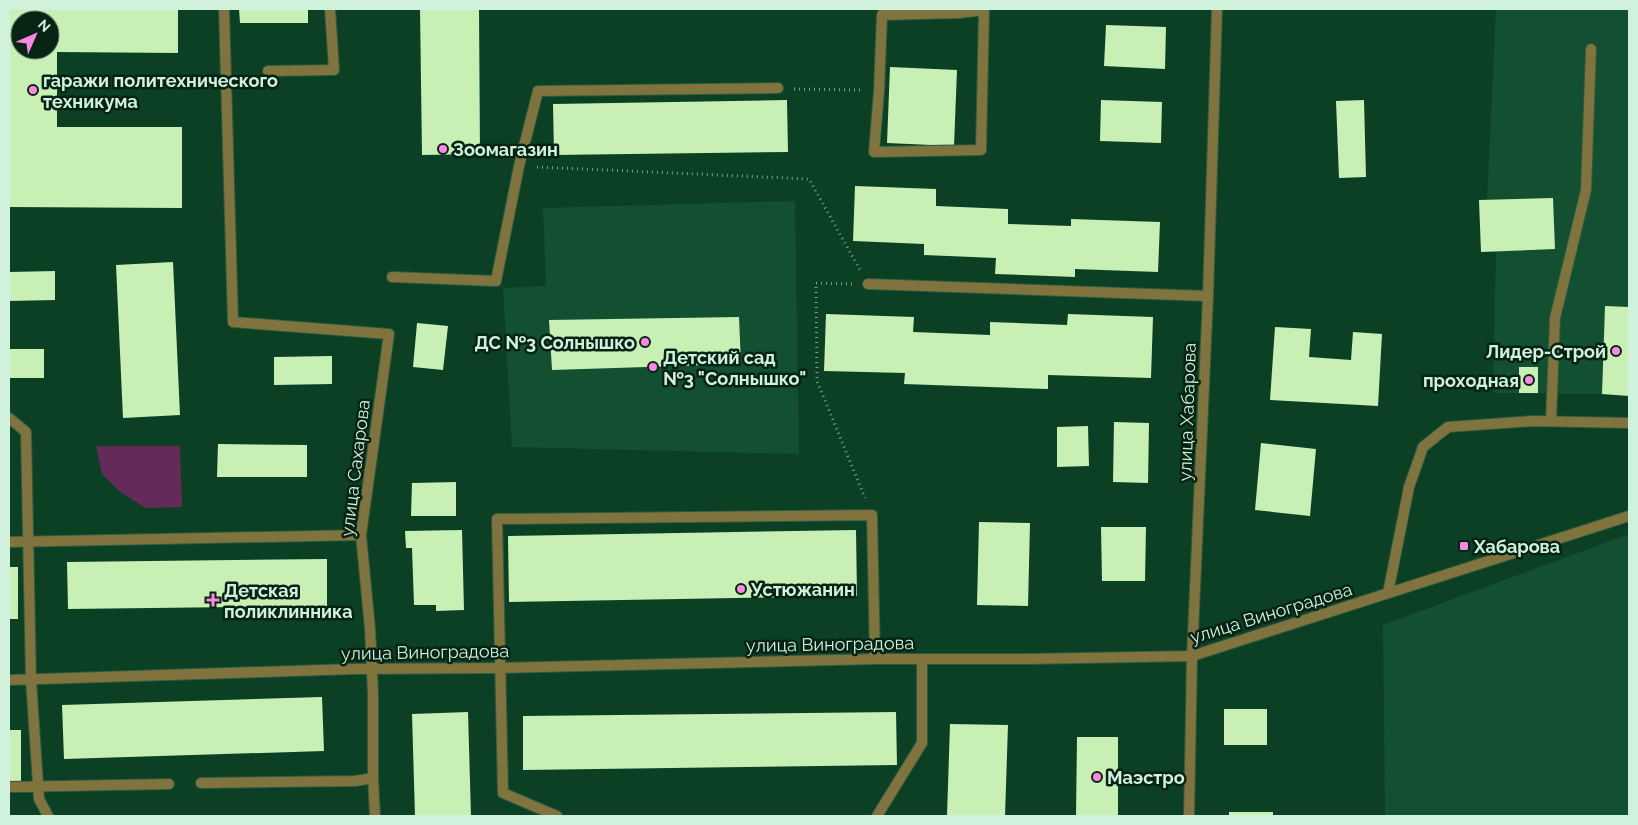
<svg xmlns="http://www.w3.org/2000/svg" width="1638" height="825" viewBox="0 0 1638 825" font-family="Raleway,sans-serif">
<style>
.built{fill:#134f31}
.green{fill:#642b59}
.building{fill:#c8f0b4;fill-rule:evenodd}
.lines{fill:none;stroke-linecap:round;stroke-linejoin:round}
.service-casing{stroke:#2b5c42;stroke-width:12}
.minor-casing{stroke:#2b5c42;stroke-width:12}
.tertiary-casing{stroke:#2b5c42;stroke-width:12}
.path{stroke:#76a087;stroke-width:3;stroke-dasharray:1 4;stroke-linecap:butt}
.service{stroke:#80733d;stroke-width:10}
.minor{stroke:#80733d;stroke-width:10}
.tertiary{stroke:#80733d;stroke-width:10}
.poi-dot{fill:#fc86e3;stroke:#072313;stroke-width:2}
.labels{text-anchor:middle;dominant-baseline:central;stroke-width:5;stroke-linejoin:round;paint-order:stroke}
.poi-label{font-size:18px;font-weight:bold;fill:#d0f1db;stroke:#072313;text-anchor:start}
.street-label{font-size:18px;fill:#d0f1db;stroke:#072313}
</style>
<rect width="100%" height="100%" fill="#0b4025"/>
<!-- built -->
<path class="built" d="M1496 9 1629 10V307H1605L1602 394 1493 393 1496 252H1481L1479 200H1487Z
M795 201 799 454 512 447 503 288 546 286 543 208Z
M1629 534V816H1385L1383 625Z"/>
<!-- green -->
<path class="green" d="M96 446H180L182 507 146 508 120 492 102 474Z"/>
<!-- building -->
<path class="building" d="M9 9H178V53L57 52V127H182V208L9 207ZM20 20H50V50H20Z
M239 9H308V23H240Z
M420 9H479L480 154 422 155Z
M1106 25 1166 27 1165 69 1104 66Z
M890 67 957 70 954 146 887 143Z
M787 100 788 152 554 155 553 104Z
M1101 100 1162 102 1161 143 1100 141Z
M1364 100 1366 177 1339 178 1336 101Z
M855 186 936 189V206L1008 209V224L1071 226V219L1160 222 1158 272 1075 269V277L995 274 996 258 924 255V244L853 241Z
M1553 198 1555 249 1481 252 1479 200Z
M173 262 180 415 123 418 116 265Z
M55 271V300L9 301V272Z
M1605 306 1629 307V396L1602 394Z
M826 314 914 317 913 332 990 335V322L1067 325 1068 314 1153 317 1151 378 1048 375V389L904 384 905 373 824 371Z
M739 317 741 364 552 370 549 320Z
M417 323 448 326 443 370 413 367Z
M1275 327 1311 329 1309 357 1351 360 1353 332 1382 334 1378 406 1270 400Z
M9 349H44V378H9Z
M332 356V384L274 385V357Z
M1519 367H1538V393H1519Z
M1114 422 1149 423 1148 483 1113 482Z
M1088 426 1089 466 1057 467V427Z
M1261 443 1316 449 1310 516 1255 510Z
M218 444 307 445V477H217Z
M456 482V516H411L412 483Z
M979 522 1030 523 1028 606 977 605Z
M1101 527H1146L1145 581H1102Z
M462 530 464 610 436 611V605H414L412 548H406L405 531Z
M856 530 857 596 509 602 508 536Z
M327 559V606L68 609 67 562Z
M9 567H18V619H9Z
M322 697 324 751 64 759 62 705Z
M1224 709H1267V745H1224Z
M468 712 471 816H415L412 714Z
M896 712 897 765 523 770V716Z
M950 724 1008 725 1005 816H947Z
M9 730H21V781H9Z
M1077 737H1118V816H1076Z
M1229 812H1273V816H1229Z"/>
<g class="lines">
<defs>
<path id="service" d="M984 10 981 150 874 152 879 91 882 15 959 13Z
M268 71 334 70 330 9
M392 277 496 281 519 166 538 91 778 88
M868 284 1208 296
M9 418 26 432 31 680 39 799 48 816
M1551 421 1555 318 1586 190 1591 49
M9 542 361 535
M1388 593 1409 487 1423 447 1448 427 1533 421 1629 423
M201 783 355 781 373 778
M9 787 169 784
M557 816 503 793 497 519 872 515 875 659
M877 816 922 743V659"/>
<path id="minor" d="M224 9 233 322 389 334 361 535 370 629 373 694V778L375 816
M1189 816 1192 656 1208 296 1217 9"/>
<path id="tertiary" d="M9 680 354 669 501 668 875 659H1027L1192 656 1629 516"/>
</defs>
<!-- service casing -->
<use href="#service" class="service-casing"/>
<!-- minor casing -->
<use href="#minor" class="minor-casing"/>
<!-- tertiary casing -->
<use href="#tertiary" class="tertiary-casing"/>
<!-- path -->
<path class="path" d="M794 89 862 90
M537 167 809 179 860 270
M852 284 816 283 817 381 865 498"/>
<!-- service -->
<use href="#service" class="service"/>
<!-- minor -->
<use href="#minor" class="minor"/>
<!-- tertiary -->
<use href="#tertiary" class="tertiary"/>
</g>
<!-- markers -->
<g class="poi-dot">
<circle cx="33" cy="90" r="5"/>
<circle cx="443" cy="149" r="5"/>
<circle cx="645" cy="342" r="5"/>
<circle cx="1616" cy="351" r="5"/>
<circle cx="653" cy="367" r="5"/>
<circle cx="1529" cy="380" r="5"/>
<rect x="1459" y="541" width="10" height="10" rx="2.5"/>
<circle cx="741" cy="589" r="5"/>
<path d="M210.5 592.5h5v5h5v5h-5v5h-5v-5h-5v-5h5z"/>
<circle cx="1097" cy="777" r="5"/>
</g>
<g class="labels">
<!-- poi labels -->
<g class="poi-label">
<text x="43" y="80">гаражи политехнического<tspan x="43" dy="21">техникума</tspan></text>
<text x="453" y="149">Зоомагазин</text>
<text x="635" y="342" text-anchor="end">ДС №3 Солнышко</text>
<text x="1606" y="351" text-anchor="end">Лидер-Строй</text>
<text x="663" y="357">Детский сад<tspan x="663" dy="21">№3 "Солнышко"</tspan></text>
<text x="1519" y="380" text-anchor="end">проходная</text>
<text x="1474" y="546">Хабарова</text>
<text x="751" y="589">Устюжанин</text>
<text x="224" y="590">Детская<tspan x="224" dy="21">поликлинника</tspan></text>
<text x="1107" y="777">Маэстро</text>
</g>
<!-- street labels -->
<g class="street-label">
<text transform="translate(1187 412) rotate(-88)">улица Хабарова</text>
<text transform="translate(355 468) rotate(-83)">улица Сахарова</text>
<text transform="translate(1271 613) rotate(-17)">улица Виноградова</text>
<text transform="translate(830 644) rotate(-1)">улица Виноградова</text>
<text transform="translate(425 652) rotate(-1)">улица Виноградова</text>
</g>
</g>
<!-- border -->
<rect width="1638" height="825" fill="none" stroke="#d0f1db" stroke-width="20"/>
<!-- north arrow -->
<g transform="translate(35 35) rotate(45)"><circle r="24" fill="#072313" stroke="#577563"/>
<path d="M0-4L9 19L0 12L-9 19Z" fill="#fc86e3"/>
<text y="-8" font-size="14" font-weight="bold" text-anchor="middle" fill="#d0f1db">N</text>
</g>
</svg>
